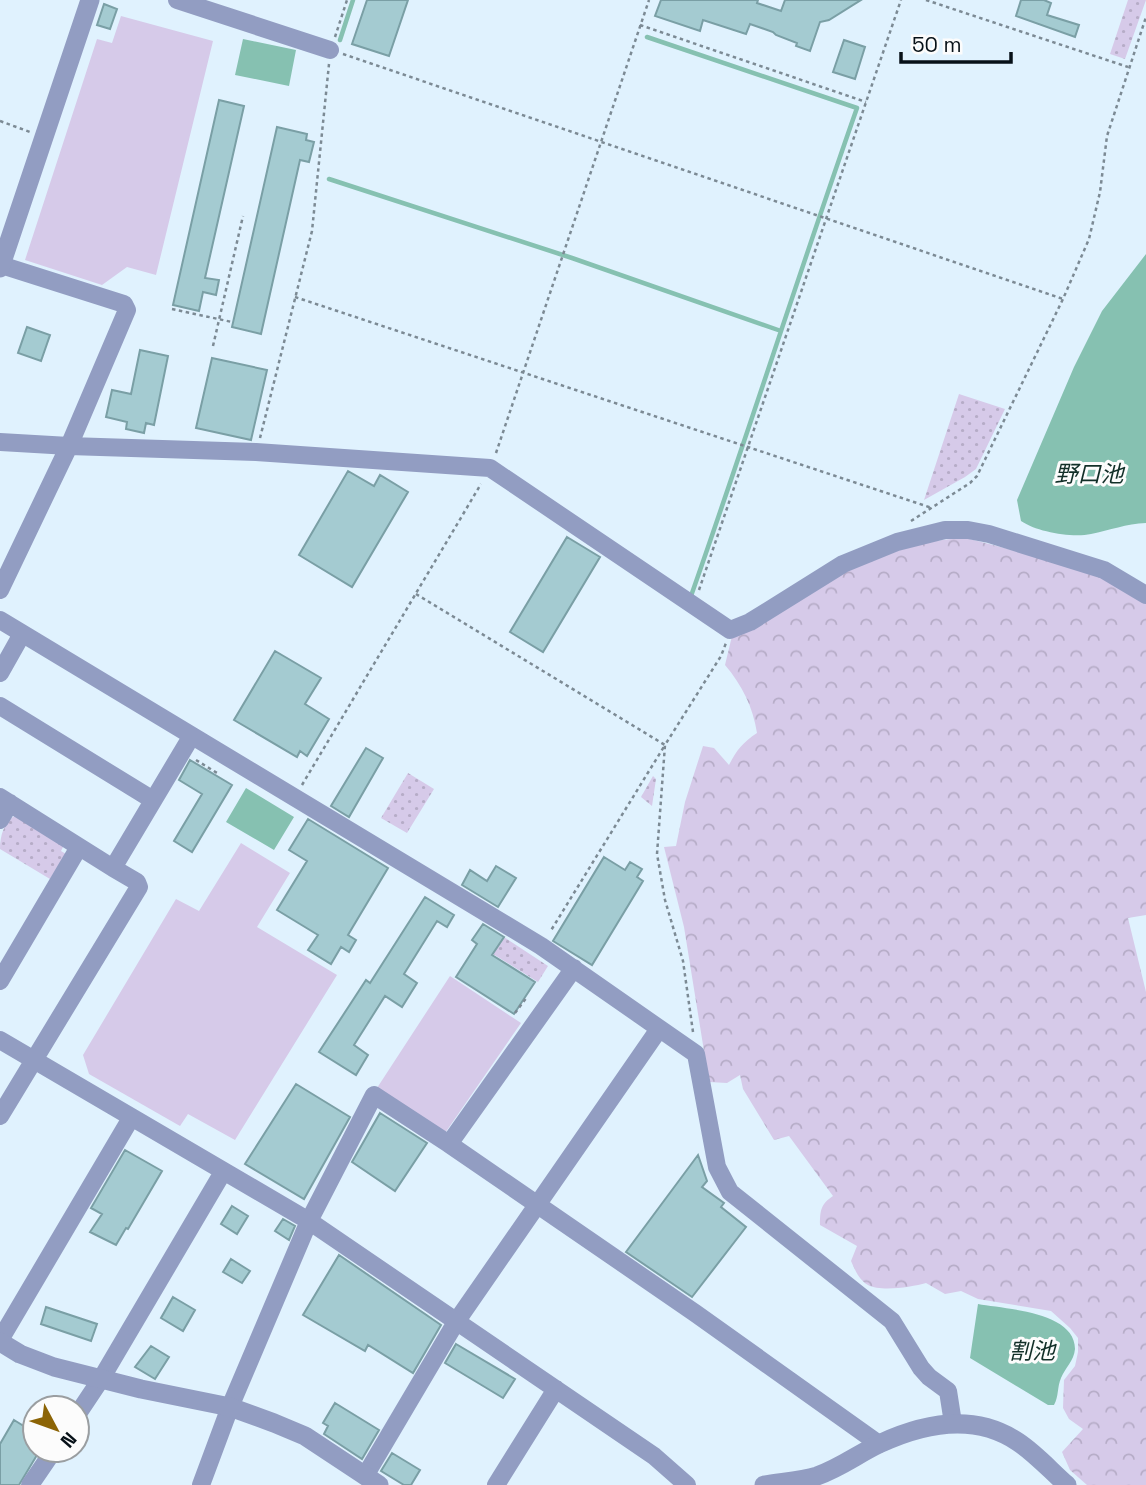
<svg xmlns="http://www.w3.org/2000/svg" width="1146" height="1485" viewBox="0 0 1146 1485" font-family="'Space Grotesk','Noto Sans JP',sans-serif">
<style>
.grass{fill:url(#grass-dots)}
.forest{fill:url(#forest-crowns)}
.pitch{fill:#d6cae9}
.water{fill:#86c1b1}
.lines{fill:none;stroke-linecap:round;stroke-linejoin:round}
.stream{stroke:#86c1b1;stroke-width:4.5}
.building{fill:#a4cbd1;stroke:#7a9fa5;stroke-width:2}
.path{stroke:#7c8a94;stroke-width:2.5;stroke-dasharray:3.5 3.5;stroke-linecap:butt}
.minor{stroke:#929dc2;stroke-width:18}
.tertiary{stroke:#929dc2;stroke-width:19}
.labels{text-anchor:middle;dominant-baseline:central;stroke-width:6;stroke-linejoin:round;paint-order:stroke}
.water-label{font-size:23px;font-style:italic;fill:#122f28;stroke:#fcfcfc}
</style>
<defs>
<pattern id="grass-dots" width="8" height="8" patternUnits="userSpaceOnUse" patternTransform="scale(1.75)"><rect width="8" height="8" fill="#d6cae9"/><path d="M2 2h.1M6 6h.1" fill="none" stroke="#b6acc7" stroke-width="1.8" stroke-linecap="round"/></pattern>
<pattern id="forest-crowns" width="20" height="18" patternUnits="userSpaceOnUse" patternTransform="scale(1.75)"><rect width="20" height="18" fill="#d6cae9"/><path d="M2 6a3 3 0 1 1 6 0M12 15a3 3 0 1 1 6 0" fill="none" stroke="#b6acc7"/></pattern>
</defs>
<rect width="100%" height="100%" fill="#e0f2fe"/>
<!-- grass -->
<path class="grass" d="M1128 0H1146L1125 59 1110 54Z
M959 394 1005 409 976 469 965 477 924 500Z
M408 773 434 789 407 833 381 818Z
M653 776 656 779 652 806 641 797Z
M16 815 64 845 61 851 66 854 50 879 0 849C0 836 4 821 16 815Z
M504 937 548 966 538 982 493 954Z"/>
<!-- forest -->
<path class="forest" d="M966 538 1073 566 1109 580 1146 602V915L1128 918 1146 992V1485H1087L1070 1470 1062 1452 1083 1429 1069 1419 1063 1408 1064 1380 1075 1366 1078 1352V1338L1070 1328 1051 1311 978 1299 961 1291 945 1294 926 1283C912 1287 881 1292 868 1285 859 1280 855 1270 851 1261L857 1246 820 1225C820 1210 821 1204 833 1196L789 1136 774 1140 743 1089 740 1075 727 1083 709 1082 684 927 664 847 676 846 685 802 703 746 714 748 729 765C736 751 743 742 757 733 753 707 742 685 725 665L732 636C804 595 880 540 966 538Z"/>
<!-- pitch -->
<path class="pitch" d="M121 16 213 41 156 275 127 267 102 285 25 260 97 39 112 43Z
M241 843 290 873 257 927 337 975 235 1140 188 1114 180 1126 89 1074 83 1055 176 899 199 911Z
M450 976 521 1023 445 1133 377 1088Z"/>
<!-- water -->
<path class="water" d="M243 39 296 50 289 86 235 75Z
M1146 254V523C1126 524 1110 530 1091 534 1072 538 1037 532 1021 521L1017 500 1074 367 1102 311Z
M246 788 294 817 274 850 226 822Z
M978 1304C1004 1309 1075 1311 1075 1349 1074 1361 1065 1368 1061 1378 1057 1387 1059 1396 1054 1405H1048L970 1358Z"/>
<g class="lines">
<!-- stream -->
<path class="stream" d="M647 37 857 108C800 270 748 434 691 596
M340 40 353 0
M329 179 572 258 781 331"/>
</g>
<!-- building -->
<path class="building" d="M367 0H408L389 56 352 44Z
M661 0H758L757 3 781 11 785 0H861L829 20 820 22 810 51 796 46 797 43 776 35 773 32 750 24 746 34 703 20 700 31 655 16Z
M1021 0H1044L1051 3 1047 15 1079 25 1075 37 1016 16Z
M104 4 117 9 110 29 97 25Z
M844 40 865 47 855 79 833 72Z
M219 100 244 106 205 278 219 280 216 295 203 292 199 311 173 305Z
M277 127 307 134 306 140 314 142 309 162 300 160 261 334 232 327Z
M27 327 50 335 41 361 18 353Z
M140 350 168 356 154 425 146 423 144 433 126 429 127 422 106 417 112 390 131 394Z
M212 358 267 370 251 440 196 428Z
M348 471 374 486 380 475 408 492 352 587 299 555Z
M567 537 600 557 543 652 510 632Z
M275 651 321 678 305 704 329 719 307 756 300 751 297 757 234 720Z
M366 748 383 758 349 817 331 806Z
M190 760 232 785 192 852 174 841 202 794 179 780Z
M308 819 388 868 348 935 356 940 349 952 341 947 331 964 308 950 318 935 277 910 307 861 289 850Z
M604 857 625 870 630 862 642 869 637 877 643 881 592 965 553 941Z
M496 866 516 878 498 907 462 885 470 870 487 881Z
M425 897 454 915 447 927 437 921 404 974 417 983 402 1007 385 996 354 1045 368 1055 356 1075 319 1052 366 980 370 983Z
M483 924 504 937 492 955 535 982 514 1014 456 977 477 944 472 940Z
M296 1084 350 1117 304 1199 245 1164Z
M380 1113 427 1143 395 1191 352 1162Z
M125 1150 162 1171 128 1229 126 1228 116 1245 90 1232 102 1214 91 1208Z
M698 1155 707 1181 702 1187 724 1203 721 1207 746 1227 692 1297 626 1252Z
M232 1206 248 1216 237 1234 221 1224Z
M283 1219 295 1226 289 1240 275 1231Z
M339 1255 441 1325 413 1373 368 1345 365 1351 303 1315Z
M231 1259 250 1271 242 1283 223 1272Z
M173 1297 195 1310 183 1331 161 1318Z
M46 1307 97 1324 91 1341 41 1324Z
M456 1344 515 1379 503 1398 445 1363Z
M151 1346 169 1357 155 1379 135 1367Z
M335 1403 379 1430 362 1459 324 1434 328 1426 323 1423Z
M14 1420 35 1433V1450H40L19 1485H0V1444Z
M392 1453 420 1470 411 1485H404L381 1471Z"/>
<g class="lines">
<!-- path -->
<path class="path" d="M926 0 1128 67
M640 25 866 102
M335 37 347 0
M343 54 1063 299
M0 121 30 132
M295 297 932 508
M172 309 232 322
M213 346 243 216
M260 438 312 231 329 64
M496 453 649 0
M911 521 970 483 977 476 1063 299 1089 239 1100 192 1107 136 1146 17
M699 590 901 0
M416 594 665 745 550 932
M196 760 217 773
M302 785 481 484
M515 1013 527 997
M693 1032 683 961 665 900 657 854 665 745 721 656 726 643"/>
<!-- minor -->
<path class="minor" d="M177 0 330 50
M0 442 69 446 256 452 490 468 730 630 750 622 843 564 897 542 945 530H968L989 534 1104 570 1146 595
M0 590 69 446 127 310 124 304 1 265
M0 620 541 946 696 1054 717 1167 730 1192 892 1321 921 1368 929 1377 948 1391 953 1423
M0 673 22 634
M0 706 153 800
M0 797 113 868
M0 820 10 803
M0 981 79 847
M0 1040 309 1221 654 1456 687 1485
M0 1116 139 887 137 882 113 868 191 737
M449 1144 695 1313 879 1444
M0 1340 131 1118
M77 1415 101 1379 223 1172
M365 1476 456 1322 659 1029
M30 1485 54 1450
M201 1485 230 1407 309 1221 374 1095 449 1144 574 968
M496 1485 556 1389"/>
<!-- tertiary -->
<path class="tertiary" d="M0 268 90 0
M0 1342 20 1354 54 1367 141 1389 230 1407 274 1423 305 1436 379 1485
M764 1485C781 1482 801 1481 817 1476 840 1468 858 1454 879 1444 924 1423 975 1413 1018 1442 1036 1454 1051 1471 1067 1485"/>
</g>
<g class="labels">
<!-- water labels -->
<g class="water-label">
<text x="1089" y="474">野口池</text>
<text x="1032" y="1351">割池</text>
</g>
</g>
<!-- north arrow -->
<g transform="translate(56 1429) rotate(131)"><circle r="33" fill="#fcfcfc" stroke="#9a9ea1" stroke-width="2"/>
<path d="M0-5L12 26L0 18L-12 26Z" fill="#8c6406"/>
<text y="-10" font-size="19" font-weight="bold" text-anchor="middle" fill="#071118">N</text>
</g>
<!-- scale -->
<path d="M901 52v10h110v-10" fill="none" stroke="#071118" stroke-width="3.5"/>
<text x="912" y="52" font-size="21" fill="#071118" stroke="#fcfcfc" stroke-width="5" paint-order="stroke">50 m</text>
</svg>
